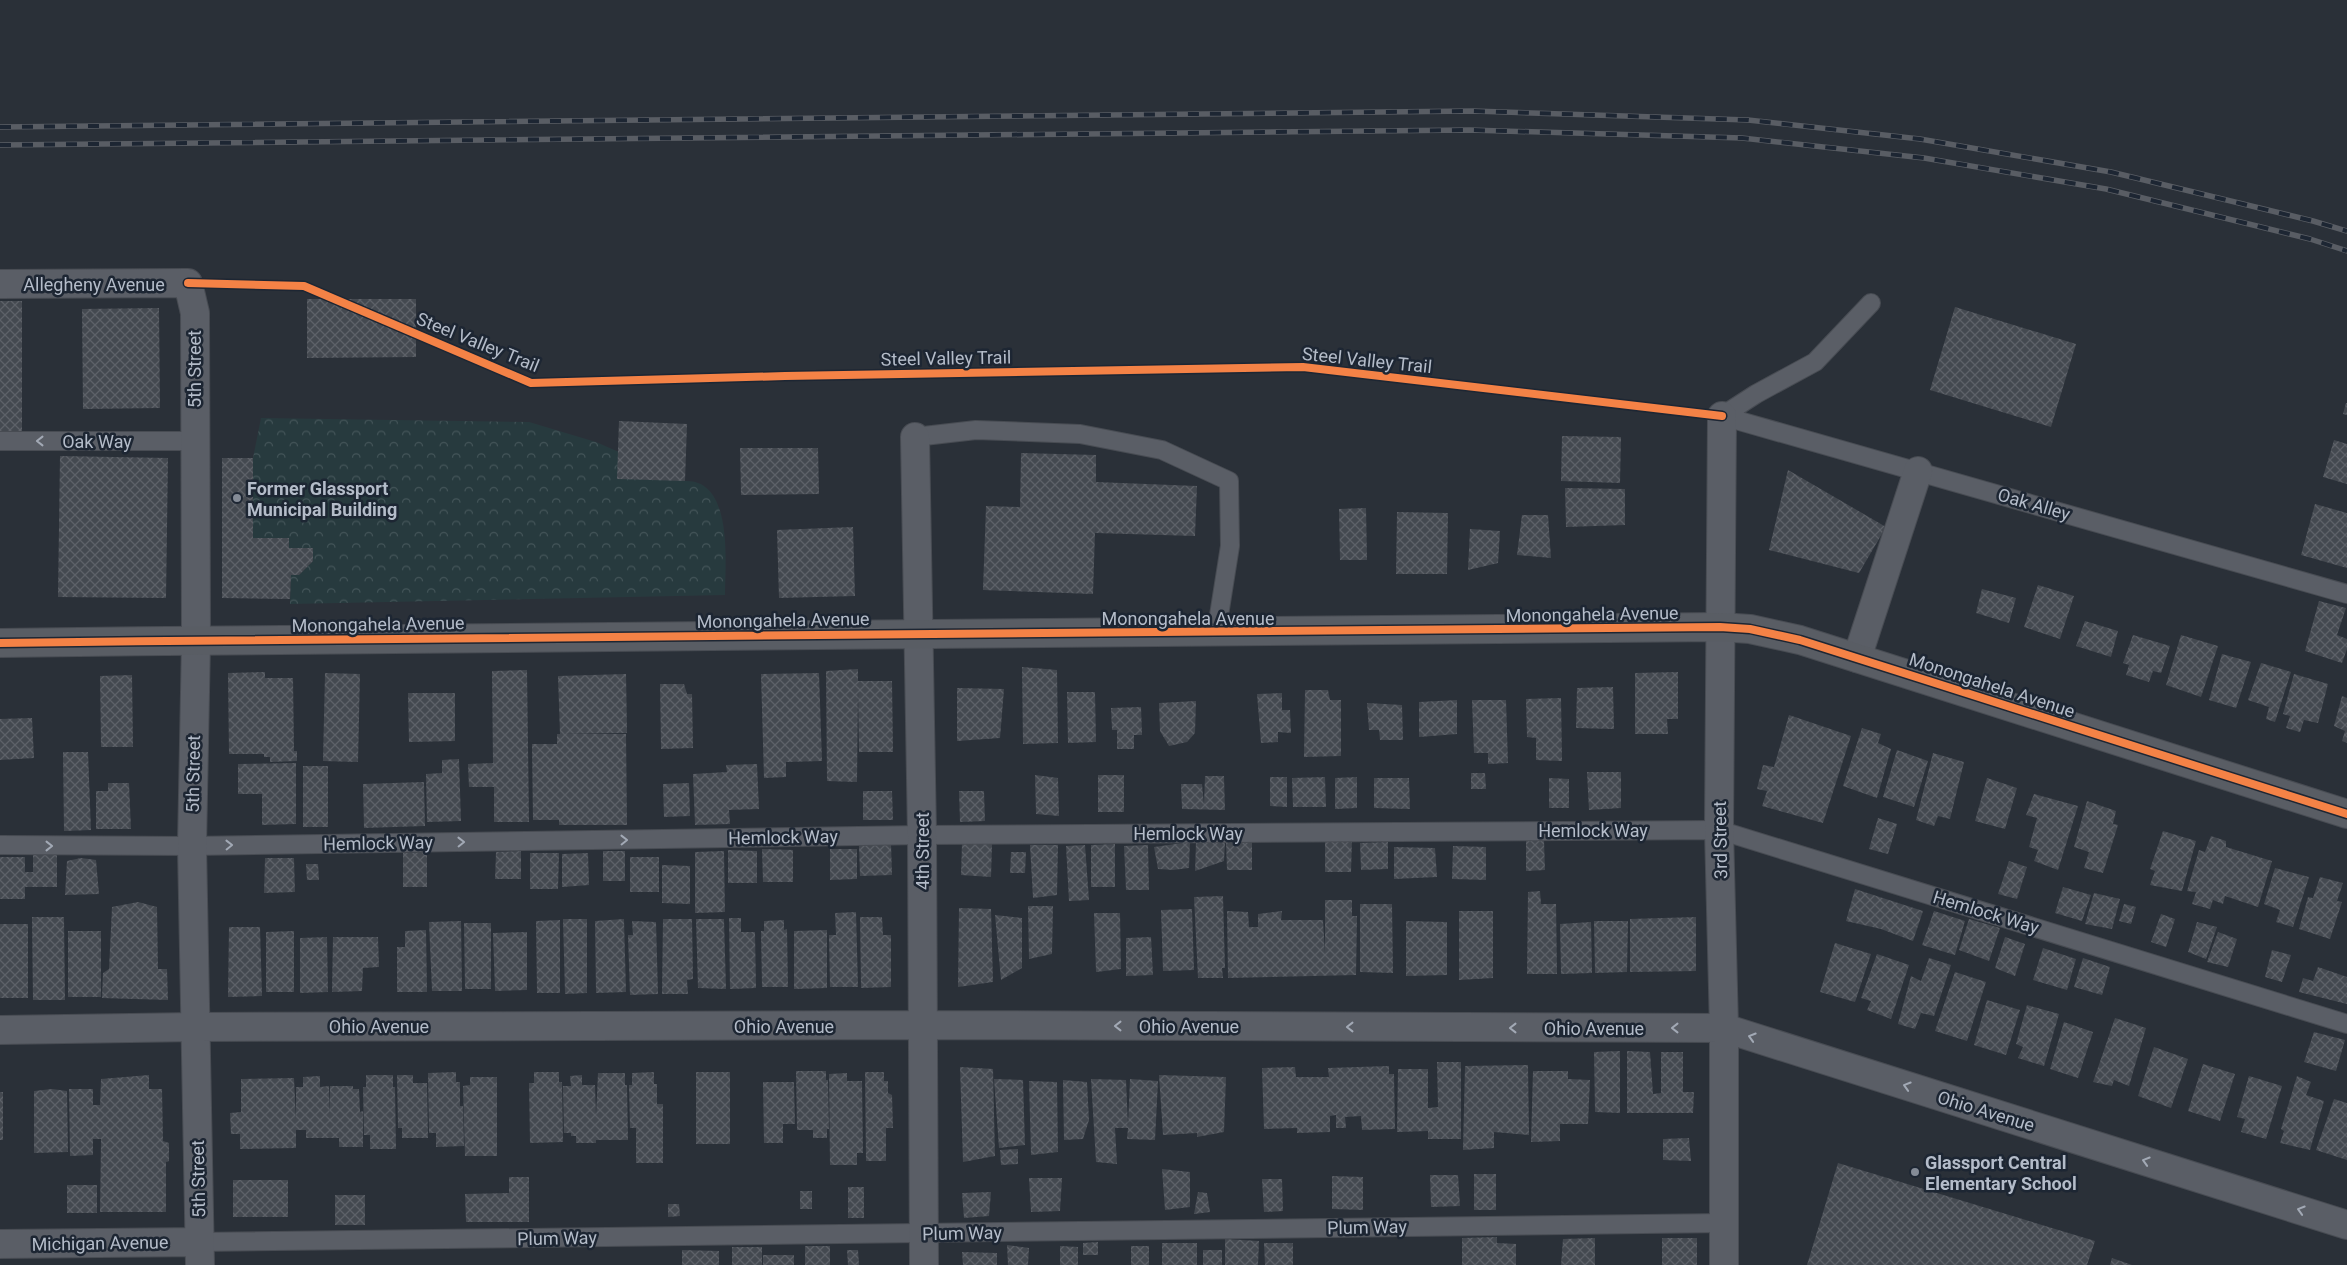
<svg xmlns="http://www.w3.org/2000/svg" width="2347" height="1265" viewBox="0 0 2347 1265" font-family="Roboto,sans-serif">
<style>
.park{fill:url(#park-crowns)}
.building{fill:url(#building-cross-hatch)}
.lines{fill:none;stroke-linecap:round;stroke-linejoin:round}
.lane-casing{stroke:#484c53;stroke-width:20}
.street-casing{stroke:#484c53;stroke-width:30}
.secondary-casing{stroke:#484c53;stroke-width:30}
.lane{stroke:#5a5e66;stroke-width:18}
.street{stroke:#5a5e66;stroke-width:28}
.secondary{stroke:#595d64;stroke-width:28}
.rail-casing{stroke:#595d64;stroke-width:5.5}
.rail{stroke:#1d2633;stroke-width:4;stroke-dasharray:11;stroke-linecap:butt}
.cycleway-casing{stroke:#1d2633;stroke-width:11}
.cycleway{stroke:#f48246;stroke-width:8}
.oneway{stroke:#a2a9b5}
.poi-dot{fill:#848b96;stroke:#1d2633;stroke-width:2}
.labels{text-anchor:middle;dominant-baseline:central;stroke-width:5;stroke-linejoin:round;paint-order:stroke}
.street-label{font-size:18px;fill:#b4bcc9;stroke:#1d2633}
.poi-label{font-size:18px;font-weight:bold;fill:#b4bcc9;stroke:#1d2633;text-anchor:start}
</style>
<defs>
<pattern id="park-crowns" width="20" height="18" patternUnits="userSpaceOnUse" patternTransform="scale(1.25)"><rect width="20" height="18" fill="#273a3e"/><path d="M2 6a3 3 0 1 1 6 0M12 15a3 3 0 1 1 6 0" fill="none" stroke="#445559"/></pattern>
<pattern id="building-cross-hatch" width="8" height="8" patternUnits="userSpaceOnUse" patternTransform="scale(1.25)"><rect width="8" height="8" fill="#444950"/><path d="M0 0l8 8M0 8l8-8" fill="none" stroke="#5d6168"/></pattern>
</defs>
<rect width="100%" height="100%" fill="#2a3038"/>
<!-- park -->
<path class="park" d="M261 418 529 422 596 442 685 481C734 479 725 565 725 595L290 604 291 575H299L313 561V549L289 548 253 538V458Z"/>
<!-- building -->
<path class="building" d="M307 299H416V357L307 358Z
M0 301H22V441L0 438Z
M1955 307 2076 344 2051 427 1930 390Z
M159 308 160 408 83 409 82 309Z
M2346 403H2347V415L2343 414Z
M619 421 687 424 685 481 617 479Z
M1562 436 1621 437 1620 483 1561 481Z
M2334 440 2347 444V484L2323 477Z
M740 448H818L819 494 741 495Z
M1021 453 1096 455V482L1197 486 1195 536 1095 533 1093 594 983 590 986 506 1020 507Z
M60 456 168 458 166 598 58 597Z
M222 458H253V538H289V548H313V561L299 575H291L290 599 222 598Z
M1788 470 1886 527 1859 573 1769 550Z
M1565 488 1625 489V525L1566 527Z
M2315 504 2347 513V568L2301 555Z
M1366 508 1367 560H1340L1339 509Z
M1397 512 1448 513 1447 574H1396Z
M1522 515H1548L1551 558 1517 555Z
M853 527 855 596 779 598 777 530Z
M1470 529 1500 531 1498 563 1468 570Z
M2038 585 2074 596 2060 639 2024 627Z
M1982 589 2016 598 2009 623 1976 613Z
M2319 601 2346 608 2337 635 2347 639V649L2342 663 2305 651Z
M2085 621 2118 631 2111 657 2076 646Z
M2133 635 2170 646 2161 673 2153 671 2149 682 2126 675 2129 665 2123 663Z
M2181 635 2218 646 2201 697 2166 685Z
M2222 654 2251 662 2236 708 2209 700Z
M2261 663 2291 672 2275 722 2266 719 2269 707 2248 700Z
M1022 667 1057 670 1058 743 1023 744Z
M858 669V681H892L893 752H859L858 688 857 782 827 781 826 671Z
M527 670 529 822H494V787H469L468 764 493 763 492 671Z
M265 672V678H293L294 751H297V761L270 762V757H264V754H229L228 673Z
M1678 672V719H1667L1668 734H1635V673Z
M325 673 360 674 358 762 323 761Z
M819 673 822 761 786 762V777L764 778 761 674Z
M626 674 627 733 560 734 558 676Z
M2294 674 2328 684 2318 723 2304 720 2300 732 2286 728 2290 716 2283 714Z
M132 675 133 747H101L100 676Z
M660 684H684L687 694H692L693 748 661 749Z
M1613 687 1614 729 1576 728 1577 688Z
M957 688 1004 689 1000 738 957 741Z
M1305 690H1328L1330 700H1341V756L1304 757Z
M1067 692H1095L1096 742 1068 743Z
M408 693H455V741L409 742Z
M1282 693V710H1290L1291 733 1278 732V742L1261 743 1257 694Z
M2342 696 2347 698V743L2342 741 2345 731 2334 726Z
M1561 698 1562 761 1536 760V738L1527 737 1526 699Z
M1457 700V734L1419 737V702Z
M1472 700H1506L1508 763 1488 764V753H1474Z
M1196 701 1195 733 1187 742 1169 746 1160 731 1159 703Z
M1367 703 1402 705 1403 740H1380L1379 730H1369Z
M1141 707 1142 735H1134V749H1117V730H1112L1111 708Z
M1789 715 1851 736 1823 823 1762 806 1767 791 1757 789 1763 765 1774 767Z
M32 718 34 758 0 760V719Z
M1862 728 1881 734 1878 743 1891 749 1877 798 1843 786Z
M557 734H626L627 825H559V820H533L532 744H557Z
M1897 750 1928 761 1914 807 1883 797Z
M63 752H88L91 830 64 831Z
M1933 753 1964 762 1950 819 1938 816 1934 826 1916 820Z
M459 759 461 821 427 822 426 774 442 773V760Z
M296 763V824L262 825V794H238V764Z
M757 764 759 809 729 810 730 824 695 825 693 774 727 772 726 765Z
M303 766H328V827H303Z
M1587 772H1621V808L1589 810Z
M1471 773H1485L1486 789H1471Z
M1035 775 1058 778 1059 816 1036 814Z
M1098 775H1124V812H1098Z
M1205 776H1224L1225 810 1182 809 1181 784H1202L1204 805Z
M1270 777H1287V807L1270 806Z
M1325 777 1326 807H1293L1292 778Z
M1357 777V808L1335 809V778Z
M1374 778H1409L1410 809 1374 808Z
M1549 778 1569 779V808H1549Z
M1987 778 2017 788 2005 829 1975 821Z
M424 782 425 826 364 828 363 784Z
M108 783H129L131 829H96V791H108Z
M689 783 690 816 664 817 663 784Z
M863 791H892L893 820H863Z
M959 791H984L985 821 960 822Z
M2034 794 2078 806 2058 870 2034 861 2038 850 2029 847 2037 818 2026 815Z
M2087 801 2116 811 2113 824 2118 825 2103 873 2084 868 2089 852 2074 847Z
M1878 818 1897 824 1888 854 1869 849Z
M2163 831 2196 841 2182 891 2150 885 2155 871 2150 869Z
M2211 836 2226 841V847L2272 861 2258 907 2225 896 2223 904 2213 900 2210 909 2192 904 2196 892 2187 891 2199 850 2205 852Z
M1352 839 1351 872H1325V840Z
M1544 840 1545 870 1526 871V841Z
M1190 842 1189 868 1173 870 1158 869 1154 847Z
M1196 842H1225L1224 861 1195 871Z
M1226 842H1252V870H1227Z
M1388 842V869L1361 870 1360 843Z
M962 843 992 844 991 877 961 875Z
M891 844 892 875 860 876 859 845Z
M1115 844V887H1091V845Z
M1030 845H1058L1057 895 1033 898Z
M1085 845 1089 900 1069 901 1066 846Z
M1148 845 1149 890H1126L1124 846Z
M1453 846 1486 847V880L1452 879Z
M1394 847 1435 848 1437 877 1394 879Z
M762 849 793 850V882H763Z
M830 849H857V879L830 880Z
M728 850 757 851V883H728Z
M521 851V879H495L496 852Z
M603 851H625V881H603Z
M724 851 725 912 695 913V852Z
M427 852V887H403V853Z
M1011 852H1026L1025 873H1010Z
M530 853H559L558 889H530Z
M588 853 589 885 562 887V854Z
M33 854H57V887H25V899H0V857H25V872H33Z
M630 857H659V892H630Z
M81 858 96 860 99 894 65 895 67 861Z
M265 858H294L295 892 264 893Z
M2009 861 2027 867 2017 899 1998 894Z
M306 864H318L319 880H307Z
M662 865 690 866V904L662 903Z
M2275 868 2309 877 2293 927 2276 922 2280 910 2264 904Z
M2320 877 2343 883 2337 901 2342 902 2330 939 2299 929 2308 897 2313 898Z
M2063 887 2091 895 2082 921 2055 913Z
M1855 889 1923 911 1913 941 1881 929 1846 921Z
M1540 891 1541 904H1556L1557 974H1527L1528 892Z
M2094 893 2120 899 2112 929 2085 924Z
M1223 896 1225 968H1222L1223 978H1198L1194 897Z
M1325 900H1352V916H1357L1356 975 1228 978 1227 911 1248 912 1249 927H1258V914L1282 911 1281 920H1323L1325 953Z
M138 902 157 907 158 969H167L168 1000 102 998 103 973 109 969 112 907Z
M1360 904H1392L1393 973 1360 972Z
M2124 904 2136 907 2131 924 2119 921Z
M1028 906H1053L1052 954 1029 959Z
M959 908 991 909 993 982 958 987Z
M1192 909 1194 970 1163 971 1161 910Z
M1459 911H1493V978L1459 980Z
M1934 911 1965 921 1955 955 1922 945Z
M856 912 858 987H830L829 935H836L835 913Z
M1094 913H1120L1121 969 1096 972Z
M2161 914 2175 919 2166 947 2151 942Z
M995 915 1022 918V968L1001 980Z
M32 917H64L65 1000H33Z
M860 917H882L883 935H891V987L861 988Z
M1696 917V971L1630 972V919Z
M729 918H741V932H755L756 988 730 989Z
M563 919H587V993L565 994Z
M624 919 626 992 596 993 595 921Z
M663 919H692L693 979 687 980 688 994H662Z
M696 919H724L726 989 698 988Z
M1969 919 2000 928 1989 961 1959 950Z
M560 920V993H537L536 921Z
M784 920V930L787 929 788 987H762L761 931H764V921Z
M461 921 462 991H432L429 922Z
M632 921 656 922 658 994 630 995 628 935H633Z
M1406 921 1447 922V975L1406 976Z
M1594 921H1628L1627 972 1595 973Z
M1591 922 1592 973 1561 974 1560 924Z
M2197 922 2217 927 2206 959 2188 952Z
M464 923H491V989H465Z
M0 924H28V998H0Z
M229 927H260L262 996 228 997Z
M426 930 427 992H397V947H405V931Z
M827 930V988L794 989V931Z
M68 931H101V997H68Z
M294 931V992H266V932Z
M527 932V990L495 991 493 933Z
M2218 932 2237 939 2228 967 2207 962Z
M327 937 328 992 300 993V938Z
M333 937H378L379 967 363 968 362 991 332 992Z
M1151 937 1153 975 1126 976V938Z
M2005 937 2025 944 2015 976 1995 968Z
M1835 943 1871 954 1855 1002 1820 992Z
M2043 948 2076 959 2067 990 2033 980Z
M2272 950 2291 955 2282 982 2265 977Z
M1877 954 1909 965 1891 1019 1867 1010 1871 1001 1861 998Z
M1929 958 1951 965 1934 1016 1921 1013 1915 1029 1898 1024 1911 976 1921 981Z
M2083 958 2110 967 2102 995 2074 987Z
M2318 967 2347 977V1004L2299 992 2303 978 2313 981Z
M1955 972 1986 982 1967 1041 1935 1031Z
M1987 1000 2020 1010 2006 1055 1974 1045Z
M2027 1005 2059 1014 2044 1066 2018 1058 2023 1047 2016 1044Z
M2115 1018 2146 1028 2129 1086 2114 1080 2112 1086 2093 1082Z
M2064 1022 2093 1032 2078 1078 2050 1069Z
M2314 1032 2345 1040 2336 1071 2304 1062Z
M2154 1047 2188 1059 2171 1108 2138 1096Z
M1620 1051V1113L1595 1112 1594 1052Z
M1627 1051 1650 1052 1653 1094 1661 1093V1052H1683V1092H1694L1693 1113H1627Z
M1437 1062H1461V1139H1428V1131L1397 1132 1398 1069H1428V1108L1438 1107Z
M2203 1064 2235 1074 2220 1121 2188 1111Z
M1528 1065 1529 1135 1494 1132V1148L1463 1150 1465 1066Z
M1389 1066V1074H1394L1395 1129 1362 1130 1361 1116 1345 1117 1346 1128H1336V1115L1330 1116V1132L1297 1133V1128L1264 1129 1262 1068 1295 1067 1296 1077H1329L1328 1068Z
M960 1067 993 1069 995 1156 963 1162Z
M796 1071H826V1080H828L829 1129H827V1138H813V1130H797Z
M1533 1071H1568V1079L1590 1080 1588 1124H1560V1141L1531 1142Z
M456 1072V1082H460V1106H463L464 1146 436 1147V1133H429L428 1073Z
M534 1072H559V1082H562L563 1142 530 1143 529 1083H534Z
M654 1072V1084H657V1104H663V1163H636V1128H630L629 1085H632V1073Z
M696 1072H730V1144H696Z
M865 1072H884V1081H888V1093L892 1095 893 1128H886V1161H866Z
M598 1073H625V1085H627L628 1140H596V1143H576V1136H571V1133H564L563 1086H571L570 1076 582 1075V1085H595L596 1116Z
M847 1073V1081H862L863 1153H857V1165H830L829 1074Z
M149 1075V1089H162L163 1141 169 1143V1161L166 1162V1212H100L101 1139H93V1155L70 1156 69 1089H93V1105H100L101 1079Z
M366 1075H393V1087H395L396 1149H370V1135H364L363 1087H366Z
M397 1075H413V1083H427L428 1138H402V1128H398Z
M1159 1075 1226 1077 1224 1132 1197 1137V1133L1163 1135Z
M320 1076V1087L329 1086 330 1115V1086H353V1089H359L360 1112 363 1111V1147H339V1138H306V1130H296V1148L240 1149V1134H231L230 1113 241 1112V1079L294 1078 296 1120V1087H303V1077Z
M2249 1076 2282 1086 2266 1139 2241 1132 2245 1119 2237 1117Z
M2297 1076 2311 1082 2306 1095 2324 1101 2310 1150 2280 1143 2284 1131 2281 1129Z
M470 1077H497V1156H465L463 1086 470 1085Z
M994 1079 1023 1080 1025 1145 999 1148Z
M1091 1079 1126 1080 1128 1126 1130 1079 1158 1081 1155 1140 1127 1139 1128 1128H1115L1117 1164 1096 1162Z
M1063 1080 1087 1082 1089 1120 1083 1139 1064 1140Z
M1029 1081 1057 1082 1058 1152 1031 1155Z
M763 1082H794L795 1124H783V1143H764Z
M52 1089 67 1091 68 1152 34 1153V1091Z
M0 1092H3V1140H0Z
M2334 1099 2347 1103V1160L2316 1150Z
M1689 1138 1691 1161 1663 1160V1139Z
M1018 1149V1164L1001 1165 1000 1150Z
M1838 1163 2095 1241 2087 1265H1807Z
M1162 1169 1190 1172V1207L1165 1210Z
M1474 1174H1496V1210H1474Z
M1430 1175H1458L1460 1206 1431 1207Z
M1332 1176 1363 1177V1210L1332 1209Z
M509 1177H529V1222H466L465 1194 509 1193Z
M1029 1178H1062L1060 1211 1031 1212Z
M1262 1179H1282L1283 1211 1264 1212Z
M233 1180H288V1217H233Z
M67 1185H97V1213H67Z
M848 1187H864V1218H848Z
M800 1191H812V1209H800Z
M991 1192 989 1216 964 1218 962 1193Z
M1198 1192 1207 1193 1210 1212 1194 1214Z
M335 1195H365V1225H335Z
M668 1204H679L680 1216 668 1217Z
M1497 1237V1243L1516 1244V1265H1462V1238Z
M1595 1238V1265H1561L1563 1239Z
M1662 1238H1697V1265H1662Z
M1225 1239 1259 1241 1258 1265H1225Z
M1098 1242V1255H1083V1243Z
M1162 1243H1197V1265H1162Z
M1264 1243H1293V1265H1265Z
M1007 1245 1029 1248 1028 1265H1008Z
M805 1246H830V1265H805Z
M1060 1246 1078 1247V1265H1060Z
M1131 1246H1149V1265H1131Z
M732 1247H762V1265H732Z
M682 1250 719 1251V1265H682Z
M847 1250H858L859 1265H848Z
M1203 1250H1222V1265H1203Z
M962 1252 997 1253V1265H963Z
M763 1255H794V1265H763Z
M2112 1258 2132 1265H2110Z"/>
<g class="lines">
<defs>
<path id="lane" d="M1722 416 2347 594
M1722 416 1756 394 1815 362 1871 303
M915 437 976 430 1080 434 1162 450 1229 481 1230 546 1216 634
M0 441H194
M0 845 192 846 922 835 1719 830 2347 1024
M199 1242 1724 1223"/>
<path id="street" d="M0 284 188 283 195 313 196 641 192 846 200 1265
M1722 416 1719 830 1724 1028V1265
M915 437 922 835 924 1265
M1857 658 1918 471
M0 1030 195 1027 923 1025 1724 1028 2347 1225
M0 1244 199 1242"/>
<path id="secondary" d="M0 643C573 635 1146 635 1720 627L1750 629 1800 640 2347 814"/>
</defs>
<!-- lane casing -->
<use href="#lane" class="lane-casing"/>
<!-- street casing -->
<use href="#street" class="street-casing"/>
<!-- secondary casing -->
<use href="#secondary" class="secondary-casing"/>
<!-- lane -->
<use href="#lane" class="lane"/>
<!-- street -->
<use href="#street" class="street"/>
<!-- secondary -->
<use href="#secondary" class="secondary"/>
<defs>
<path id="rail" d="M0 127 1473 111 1748 120 1920 139 2111 172 2313 221 2347 231
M0 145 1470 130 1742 138 1924 158 2106 189 2310 239 2347 251"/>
</defs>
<!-- rail casing -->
<use href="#rail" class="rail-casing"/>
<!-- rail -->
<use href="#rail" class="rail"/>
<defs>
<path id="cycleway" d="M188 283 304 286 531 383 785 376 1303 367 1722 416
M0 643C573 635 1146 635 1720 627L1750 629 1800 640 2347 814"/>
</defs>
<!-- cycleway casing -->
<use href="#cycleway" class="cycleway-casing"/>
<!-- cycleway -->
<use href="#cycleway" class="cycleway"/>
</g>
<!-- one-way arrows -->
<defs><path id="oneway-chevron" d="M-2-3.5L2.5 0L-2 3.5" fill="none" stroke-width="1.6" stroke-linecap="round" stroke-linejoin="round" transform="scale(1.25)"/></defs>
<g class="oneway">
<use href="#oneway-chevron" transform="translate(40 441) rotate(-180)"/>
<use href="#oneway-chevron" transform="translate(624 840) rotate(-1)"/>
<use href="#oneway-chevron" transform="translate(461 842) rotate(-1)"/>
<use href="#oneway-chevron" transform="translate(229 845) rotate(-1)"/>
<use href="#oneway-chevron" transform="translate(49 846)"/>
<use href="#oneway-chevron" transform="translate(1118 1026) rotate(-180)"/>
<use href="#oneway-chevron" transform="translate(1350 1027) rotate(-180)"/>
<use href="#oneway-chevron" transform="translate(1513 1028) rotate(-180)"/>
<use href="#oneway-chevron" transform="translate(1675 1028) rotate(-180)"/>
<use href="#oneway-chevron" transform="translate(1752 1037) rotate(-163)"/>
<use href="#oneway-chevron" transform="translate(1907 1086) rotate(-163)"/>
<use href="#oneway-chevron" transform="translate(2146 1161) rotate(-163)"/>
<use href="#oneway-chevron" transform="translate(2301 1210) rotate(-163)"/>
</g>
<!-- markers -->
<g class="poi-dot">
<circle cx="237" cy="498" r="5"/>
<circle cx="1915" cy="1172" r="5"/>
</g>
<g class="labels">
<!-- street labels -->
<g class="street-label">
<text x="94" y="284">Allegheny Avenue</text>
<text transform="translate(478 342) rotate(22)">Steel Valley Trail</text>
<text transform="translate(946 358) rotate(-1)">Steel Valley Trail</text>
<text transform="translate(1367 360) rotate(6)">Steel Valley Trail</text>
<text transform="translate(194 369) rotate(-90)">5th Street</text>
<text x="97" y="441">Oak Way</text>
<text transform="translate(2034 504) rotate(16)">Oak Alley</text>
<text transform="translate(1592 614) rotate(-1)">Monongahela Avenue</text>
<text x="1188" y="618">Monongahela Avenue</text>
<text transform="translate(783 620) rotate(-1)">Monongahela Avenue</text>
<text transform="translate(378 624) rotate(-1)">Monongahela Avenue</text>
<text transform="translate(1992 685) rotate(18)">Monongahela Avenue</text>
<text transform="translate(193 774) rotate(-89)">5th Street</text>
<text x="1593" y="830">Hemlock Way</text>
<text x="1188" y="833">Hemlock Way</text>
<text transform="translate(783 837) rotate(-1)">Hemlock Way</text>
<text transform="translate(1720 840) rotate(-91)">3rd Street</text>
<text transform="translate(378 843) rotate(-1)">Hemlock Way</text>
<text transform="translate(922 851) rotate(-90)">4th Street</text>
<text transform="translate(1986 912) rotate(17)">Hemlock Way</text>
<text x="379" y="1026">Ohio Avenue</text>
<text x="784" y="1026">Ohio Avenue</text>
<text x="1189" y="1026">Ohio Avenue</text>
<text x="1594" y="1028">Ohio Avenue</text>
<text transform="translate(1986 1111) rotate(17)">Ohio Avenue</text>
<text transform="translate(198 1179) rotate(-91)">5th Street</text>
<text transform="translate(1367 1227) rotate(-1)">Plum Way</text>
<text transform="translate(962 1233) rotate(-1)">Plum Way</text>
<text transform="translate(557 1238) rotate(-1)">Plum Way</text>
<text transform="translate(100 1243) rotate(-1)">Michigan Avenue</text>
</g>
<!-- poi labels -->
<g class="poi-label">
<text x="247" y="488">Former Glassport<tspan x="247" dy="21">Municipal Building</tspan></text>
<text x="1925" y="1162">Glassport Central<tspan x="1925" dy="21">Elementary School</tspan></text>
</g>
</g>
</svg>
